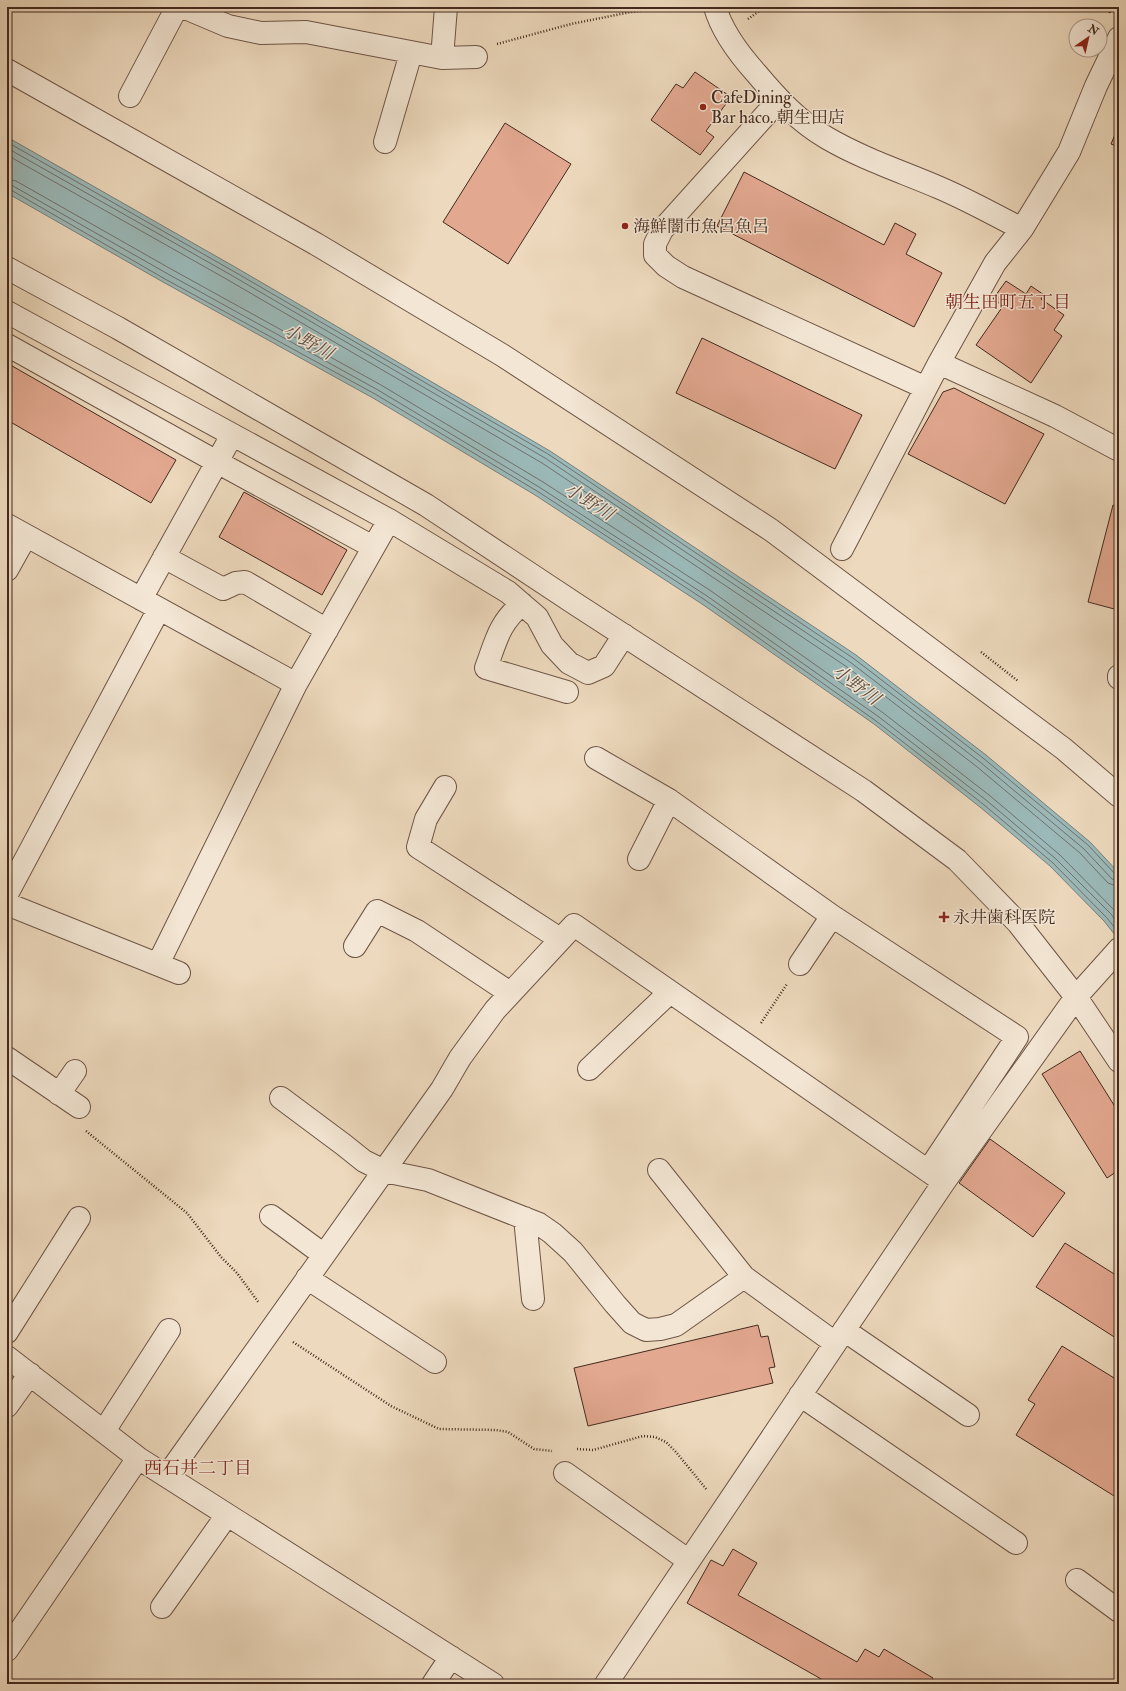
<svg xmlns="http://www.w3.org/2000/svg" width="1126" height="1691" viewBox="0 0 1126 1691" font-family="'IM FELL Double Pica','Noto Serif JP',serif">
<style>
.water{fill:#9bb9b9;stroke:#787f7b}
.lines{fill:none;stroke-linecap:round;stroke-linejoin:round}
.shore{stroke:#70716c;stroke-width:1}
.building{fill:#e2a890;stroke:#44291e}
.minor-casing{stroke:#6e5546;stroke-width:24}
.path{stroke:#44291e;stroke-width:2.5;stroke-dasharray:1 2;stroke-linecap:butt}
.minor{stroke:#f3e6d4;stroke-width:22}
.poi-dot{fill:#8f2418;stroke:#f3e6d4;stroke-width:1.5}
.labels{text-anchor:middle;dominant-baseline:central;stroke-width:3;stroke-linejoin:round;paint-order:stroke}
.poi-label{font-size:17px;fill:#44291e;stroke:#f3e6d4;text-anchor:start}
.neighbourhood-label{font-size:18px;fill:#7a1f14;stroke:#f3e6d4}
.water-label{font-size:18px;font-style:italic;fill:#5a4d45;stroke:#f3e6d4}
</style>
<rect width="100%" height="100%" fill="#edd9bd"/>
<filter id="stains"><feTurbulence type="fractalNoise" baseFrequency=".005" numOctaves="4"/><feColorMatrix values="0 0 0 0 .2 0 0 0 0 .09 0 0 0 0 .02 0 0 0 .5 -.17"/></filter>
<radialGradient id="worn" r=".72"><stop offset=".6" stop-color="#630" stop-opacity="0"/><stop offset="1" stop-color="#630" stop-opacity=".3"/></radialGradient>
<!-- water -->
<path class="water" d="M7 137 235 267 550 451 856 655 986 755 1090 842 1119 873V940L1104 921 1050 866 980 807 874 724 702 604 535 495 373 398 163 282 7 193Z"/>
<g class="lines">
<!-- shore -->
<path class="shore" d="M7 142 233 271 548 454 853 658 983 758 1088 845 1115 874 1119 876
M7 148 231 275 545 458 850 662 980 762 1084 849 1112 879 1119 881
M7 155 228 280 542 463 847 667 976 766 1080 853 1108 883 1119 887
M7 179 16 181 171 269 381 385 543 482 711 591 882 712 989 795 1060 855 1119 915
M7 185 13 186 168 274 378 390 539 487 707 596 879 717 986 800 1056 859 1111 914 1119 925
M7 190H11L165 279 375 394 537 491 705 600 876 721 983 804 1053 863 1107 918 1119 933"/>
</g>
<!-- building -->
<path class="building" d="M1101 7H1114L1110 13Z
M695 72 731 97 706 131 714 137 700 155 651 120 676 84 683 88Z
M505 123 571 164 508 264 443 222Z
M1119 125V147L1111 144Z
M744 172 884 245 895 223 916 234 906 254 942 273 914 327 717 226Z
M1006 281 1026 294 1031 286 1044 295 1041 299 1064 315 1054 330 1062 336 1031 383 976 345 1003 306 993 299Z
M702 338 862 415 835 469 676 393Z
M7 363 176 460 151 503 7 420Z
M954 388 1044 434 1005 504 908 454 943 392Z
M244 492 347 550 322 595 219 537Z
M1113 505 1119 507 1118 610 1088 602Z
M1080 1051 1119 1113V1170L1107 1178 1042 1074Z
M990 1139 1065 1193 1033 1237 959 1183Z
M1065 1243 1119 1277V1340L1036 1287Z
M758 1325 761 1337 768 1336 775 1367 769 1368 773 1383 588 1426 574 1368Z
M1062 1346 1119 1381V1499L1016 1435 1035 1404 1028 1400Z
M733 1549 757 1563 738 1595 857 1662 865 1649 879 1657 884 1649 933 1678 930 1684H830L687 1603 711 1560 723 1566Z"/>
<g class="lines">
<defs>
<path id="minor" d="M183 7 228 26 261 33 306 32 442 58 446 7
M715 7C722 32 739 54 756 73 777 98 799 122 827 138 863 159 903 172 940 188 968 200 995 215 1022 229
M442 58 476 57
M7 70 316 244 502 355 771 530 1064 749 1119 796
M130 96 177 7
M779 100 662 230 655 244V255L666 266 683 277 926 388
M385 142 411 53
M7 268 118 328 426 505 577 605 864 791 957 860 1018 923 1076 997 1119 1061
M7 312 389 520
M7 345 217 462 373 547
M939 363 1055 416 1119 450
M7 525 296 684 389 520 508 592 537 617 552 645 569 663 588 673 604 666 624 635
M842 549 939 363 995 263 1022 229 1069 152 1096 86 1119 38
M164 557 223 589 236 583 245 582 327 630
M7 570 26 536
M141 599 232 435
M522 604C499 623 496 641 486 668L567 692
M1119 676V678
M596 758 669 800 832 916 1017 1037 928 1171
M445 787 426 819 418 847 560 939
M639 859 669 800
M7 894 159 609
M7 904 179 973
M355 946 377 911 417 931 510 993
M158 964 296 684
M800 964 832 916
M7 1058 79 1107
M589 1069 670 992
M59 1094 75 1071
M281 1098 344 1145 364 1161 384 1171 428 1180 539 1224 552 1233 573 1252 615 1304 632 1323 646 1330 660 1329 676 1325 744 1277 835 1343
M659 1170 744 1277
M271 1216 324 1255
M525 1218 533 1299
M307 1278 435 1362
M844 1330 968 1415
M7 1332 79 1218
M7 1357 138 1458 7 1650
M800 1395 1016 1543
M7 1406 30 1374
M104 1431 169 1330
M138 1458 493 1684
M565 1473 689 1561
M167 1476 442 1089 460 1058 495 1010 574 925 944 1182
M1077 1580 1119 1611
M162 1607 227 1515
M433 1684 451 1657
M606 1684 944 1182 1076 997 1119 949"/>
</defs>
<!-- minor casing -->
<use href="#minor" class="minor-casing"/>
<!-- path -->
<path class="path" d="M748 19 765 7
M497 44 571 24 631 12 680 7
M981 652 1018 681
M761 1023 787 984
M86 1131 187 1213 221 1257 237 1273 259 1303
M293 1342 391 1406 439 1429 496 1430 508 1432 534 1449 552 1451
M577 1449 593 1450 643 1436 655 1437 666 1442 676 1452 707 1490"/>
<!-- minor -->
<use href="#minor" class="minor"/>
</g>
<!-- markers -->
<g class="poi-dot">
<circle cx="703" cy="107" r="4"/>
<circle cx="625" cy="226" r="4"/>
<path d="M942 911h4v4h4v4h-4v4h-4v-4h-4v-4h4z"/>
</g>
<g class="labels">
<!-- poi labels -->
<g class="poi-label">
<text x="711" y="97">CafeDining<tspan x="711" dy="20">Bar haco. 朝生田店</tspan></text>
<text x="633" y="226">海鮮闇市魚呂魚呂</text>
<text x="953" y="917">永井歯科医院</text>
</g>
<!-- neighbourhood labels -->
<g class="neighbourhood-label">
<text x="1008" y="302">朝生田町五丁目</text>
<text x="198" y="1468">西石井二丁目</text>
</g>
<!-- water labels -->
<g class="water-label">
<text transform="translate(308 342) rotate(29)">小野川</text>
<text transform="translate(589 502) rotate(32)">小野川</text>
<text transform="translate(856 685) rotate(37)">小野川</text>
</g>
</g>
<!-- margin -->
<rect width="1126" height="1691" fill="none" stroke="#edd9bd" stroke-width="24"/>
<rect x="8" y="8" width="1110" height="1675" fill="none" stroke="#44291e" stroke-width="2"/>
<rect x="12" y="12" width="1102" height="1667" fill="none" stroke="#44291e"/>
<!-- north arrow -->
<g transform="translate(1088 38) rotate(34)"><circle r="19" fill="#f3e6d4" stroke="#ad9a8b"/>
<path d="M0-3L7 15L0 10L-7 15Z" fill="#8f2418"/>
<text y="-6" font-size="11" font-weight="bold" text-anchor="middle" fill="#44291e">N</text>
</g>
<rect width="100%" height="100%" filter="url(#stains)"/>
<rect width="100%" height="100%" fill="url(#worn)"/>
</svg>
